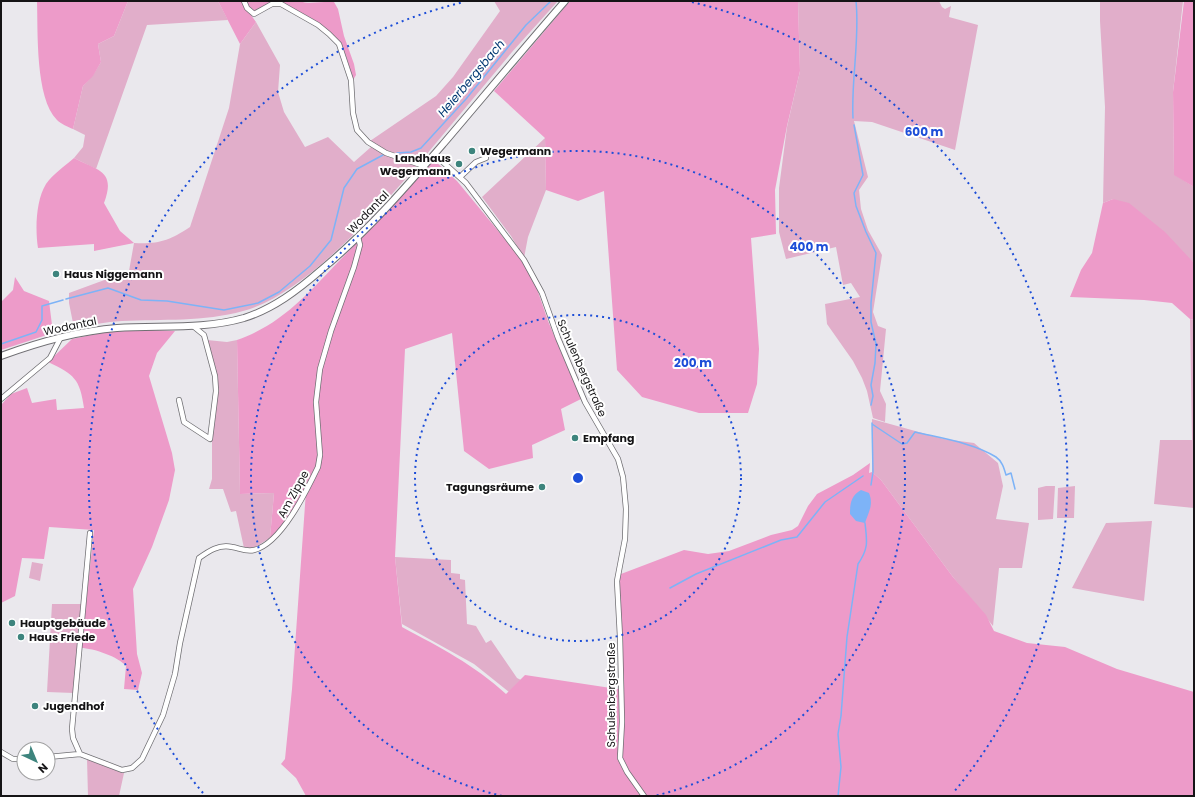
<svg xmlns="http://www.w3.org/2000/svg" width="1195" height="797" viewBox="0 0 1195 797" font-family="Poppins,sans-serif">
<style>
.green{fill:#e1aeca}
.forest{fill:#ed9bc9}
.water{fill:#7db3f7}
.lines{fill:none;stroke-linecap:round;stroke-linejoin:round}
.stream{stroke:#7db3f7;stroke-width:1.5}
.street-casing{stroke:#706f73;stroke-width:6}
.secondary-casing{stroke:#706f73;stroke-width:8}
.street{stroke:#fff;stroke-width:4.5}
.secondary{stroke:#fff;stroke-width:6}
.ring{fill:none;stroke:#1d4ed8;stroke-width:2;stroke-dasharray:2 4}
.poi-dot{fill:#3d847d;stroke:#fff;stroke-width:1.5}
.labels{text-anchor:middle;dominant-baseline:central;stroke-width:4;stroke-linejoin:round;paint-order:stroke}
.poi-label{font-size:11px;font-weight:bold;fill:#151416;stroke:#fff;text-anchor:start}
.street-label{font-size:11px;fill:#151416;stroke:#fff}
.water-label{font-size:12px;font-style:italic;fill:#003772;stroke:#fff}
.centre{fill:#1d4ed8;stroke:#fff;stroke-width:2}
.ring-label{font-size:12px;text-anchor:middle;font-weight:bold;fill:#1d4ed8;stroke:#fff;stroke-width:4;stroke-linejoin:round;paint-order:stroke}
</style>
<rect width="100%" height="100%" fill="#eae8ed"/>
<!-- green -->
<path class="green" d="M128 1H218L228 20 147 25 96 169 74 158 83 147 85 135 73 129 83 86 93 75 101 62 98 44 114 36Z
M494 1H558L512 52 421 161 385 150 370 141 436 96 453 77 500 11Z
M798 1H939L942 7 945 9 951 6 949 17 978 25 955 150 872 122 854 121 868 177 859 190 861 209 868 230 882 255 873 312 878 326 886 329 880 391 886 404 885 422 873 418 867 391 862 378 853 361 827 324 825 304 860 297 851 283 843 285 836 247 786 259 779 232V188L787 127 800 71Z
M1100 1H1183L1173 92 1174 174 1194 187V263L1113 199 1103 203 1105 107 1100 21Z
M256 22 280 65 278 92 284 112 305 147 328 137 354 162 371 147 389 156 415 164 416 167C376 213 302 296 243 311 204 322 162 319 122 321 106 322 90 325 74 328L69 303V293L129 271 134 243C159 244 169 241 190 227L229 108 240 44Z
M545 138 546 190 528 237 524 258 511 236 482 197Z
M1190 319 1194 320V508L1154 504 1160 440H1192Z
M207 340 227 342 237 340 240 494 274 493 270 538 252 549 244 548 236 511 231 512 223 489H209L212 479V437L217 391Z
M872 419 944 439 974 443 998 463 1003 486 996 519 1029 523 1022 568H999L993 626 953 577 881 480 872 472Z
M1046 486H1055L1053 519 1038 520V488Z
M1075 486 1074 518H1057L1058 488Z
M1152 521 1144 601 1072 588 1106 523Z
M395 557 451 560V573L460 574V579L465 580 467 624 476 626 486 643 491 640 517 678 521 680 509 692 474 664 402 624Z
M32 562 43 564 40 581 29 578Z
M52 604H81L74 693 47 692Z
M87 759 124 773 119 796H88Z"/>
<!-- forest -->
<path class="forest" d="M37 1H128L114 36 98 44 101 62 93 76 83 86 73 129C68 127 61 124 57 120 35 98 38 31 37 1Z
M218 1H243V4L256 22 240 44Z
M244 1H299C310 5 321 1 334 2L338 9 344 36 354 64 356 75 353 80C350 69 347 56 341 45 331 27 296 9 277 1L252 13Z
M570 1 798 2 800 71 787 126 775 190 776 234 751 238 759 349 757 384 748 413H699L642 397 617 370 604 191 578 201 546 190 545 138 494 91Z
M1184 1H1194V187L1174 175 1173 92Z
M74 158C99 171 116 171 104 203L120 231 134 243 94 251V244L38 248C35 229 36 200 46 184 53 174 65 166 74 158Z
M434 160 457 181 523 261 534 280 548 321 581 399 561 409 565 430 532 445 533 458 489 469 464 451 452 333 405 349 395 557 402 627C441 648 473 664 506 694L525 675 624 690 618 586 621 574 684 550 708 554 729 551 771 535 792 530 798 526 808 506 817 494 853 475 870 463 869 473 872 472 881 480 953 577 986 615 994 631 1027 643 1065 647 1117 669 1194 692V796H306L296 778 281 764 285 759 292 689 306 491 284 526 270 538 274 493 240 494 237 340C283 324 309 292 342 258 373 226 404 194 434 160Z
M1113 199 1129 203 1165 232 1194 263V320L1190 319 1172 303 1144 300 1070 297 1081 270 1092 253 1103 203Z
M15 277 24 291 49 301 53 333 1 350V302L13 290Z
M150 330 175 331 157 353 149 376 172 453 175 470 169 500 152 547 133 589 137 654 142 673 138 690 124 689 126 666C119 657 93 648 81 648L94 530 49 527 44 559 22 558 15 596 1 603V405L11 394 27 388 32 403 56 399 57 410 84 408C80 379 74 374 48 362L72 339 106 332Z"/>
<!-- water -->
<path class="water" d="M861 490 869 493C874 505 868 513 865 523L856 521 850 514C850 503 851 496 861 490Z"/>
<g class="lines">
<!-- stream -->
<path class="stream" d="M853 118C851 79 860 40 856 1
M854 125 863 175 854 193 856 206 866 232 876 253 871 303V322L876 344 875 363 871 385 873 396 871 405
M397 153 411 152 421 148 466 99 526 25 551 1
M66 299 108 288 141 300 167 301 224 310 258 303 279 292 310 266 331 240 344 188 357 169 383 155
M1 344 36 332 42 320V306L63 300
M872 424 902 444 907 443 915 432C940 438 974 443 996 457 1002 461 1004 468 1006 475L1011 473 1015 489
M871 485 873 472 872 423
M670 588 696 574 781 540 797 537 825 502 863 476
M838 796 841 767 838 734 841 716 847 637 858 564C869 548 867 541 865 523"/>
<defs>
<path id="street" d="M244 1 247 8 254 14 272 4H281L318 25 329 34 339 44 351 80 353 113 357 130 368 142 386 153 424 166
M434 154 466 183 524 260 542 293 558 338 585 402 618 459 623 477 626 509 625 539 617 581 620 637 622 722 620 758 627 772 644 796
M460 177 476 162 486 158
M1 399 50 358 61 337
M179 400 184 422 210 439 216 391 215 376 204 335 193 326
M1 752 13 759H24
M80 754 73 738 72 729 90 533
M48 757 80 754 122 770 132 768 142 759 163 715 175 674 180 643 199 558C209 551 219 544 232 547 239 548 246 552 254 550 281 544 307 490 318 467L320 455 316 402 320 369 331 331 354 267 360 245 358 237"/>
<path id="secondary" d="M1 356C39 342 77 331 117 328 160 325 202 330 244 318 273 309 298 290 321 270 367 232 405 188 444 143 484 96 524 48 565 1"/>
</defs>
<!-- street casing -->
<use href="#street" class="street-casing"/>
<!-- secondary casing -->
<use href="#secondary" class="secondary-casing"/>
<!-- street -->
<use href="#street" class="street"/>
<!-- secondary -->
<use href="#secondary" class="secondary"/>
</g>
<!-- distance rings -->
<g class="ring">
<circle cx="578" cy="478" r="163"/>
<path d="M502 796A327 327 0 1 1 654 796"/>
<path d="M203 793A490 490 0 0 1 464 2M692 2A490 490 0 0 1 953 793"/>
</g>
<!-- markers -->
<g class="poi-dot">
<circle cx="472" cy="151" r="4"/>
<circle cx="459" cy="164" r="4"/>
<circle cx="56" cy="274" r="4"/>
<circle cx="575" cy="438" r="4"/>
<circle cx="542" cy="487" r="4"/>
<circle cx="12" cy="623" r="4"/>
<circle cx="21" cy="637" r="4"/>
<circle cx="35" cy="706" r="4"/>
</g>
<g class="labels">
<!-- poi labels -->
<g class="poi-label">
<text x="480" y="151">Wegermann</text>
<text x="451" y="158" text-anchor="end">Landhaus<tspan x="451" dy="13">Wegermann</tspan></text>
<text x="64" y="274">Haus Niggemann</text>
<text x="583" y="438">Empfang</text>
<text x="534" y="487" text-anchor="end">Tagungsräume</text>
<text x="20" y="623">Hauptgebäude</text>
<text x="29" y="637">Haus Friede</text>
<text x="43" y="706">Jugendhof</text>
</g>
<!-- street labels -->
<g class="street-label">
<text transform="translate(368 212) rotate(-46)">Wodantal</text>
<text transform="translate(70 326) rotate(-12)">Wodantal</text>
<text transform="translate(582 368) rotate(66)">Schulenbergstraße</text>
<text transform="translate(293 494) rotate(-61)">Am Zippe</text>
<text transform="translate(611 695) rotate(-90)">Schulenbergstraße</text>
</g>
<!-- water labels -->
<g class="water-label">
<text transform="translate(471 78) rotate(-50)">Heierbergsbach</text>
</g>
</g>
<circle cx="578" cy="478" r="6" class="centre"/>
<g class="ring-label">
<text x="924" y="136">600 m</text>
<text x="809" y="251">400 m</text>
<text x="693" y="367">200 m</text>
</g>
<!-- border -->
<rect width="1195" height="797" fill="none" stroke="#151416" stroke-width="4"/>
<!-- north arrow -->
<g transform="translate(36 761) rotate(136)"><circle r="19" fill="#ffffff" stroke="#a1a1a2"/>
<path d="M0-3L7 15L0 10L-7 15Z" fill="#3d847d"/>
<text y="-6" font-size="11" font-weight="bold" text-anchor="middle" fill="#151416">N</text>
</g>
</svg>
